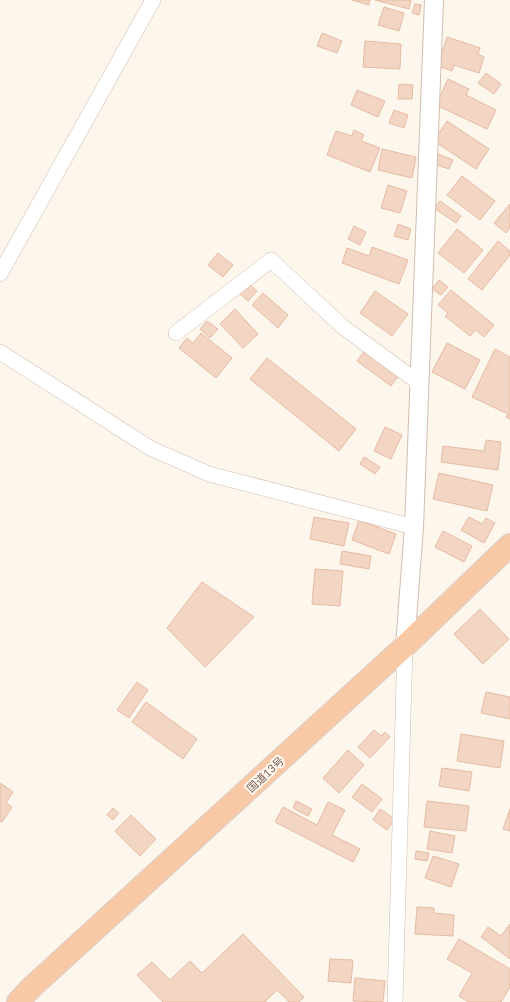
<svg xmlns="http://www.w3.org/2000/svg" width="510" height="1002" viewBox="0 0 510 1002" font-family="Lato,'Noto Sans JP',sans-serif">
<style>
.building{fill:#f3d5c3;stroke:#e6bba3}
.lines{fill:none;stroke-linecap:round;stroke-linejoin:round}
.minor-casing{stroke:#d1beb0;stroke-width:16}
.tertiary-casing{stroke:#d1beb0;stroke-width:20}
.trunk-casing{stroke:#dad1cd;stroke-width:24}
.minor{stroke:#fff;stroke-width:15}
.tertiary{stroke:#fff;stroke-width:18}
.trunk{stroke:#f9c8a4;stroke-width:22}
.labels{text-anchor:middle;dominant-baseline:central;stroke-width:4;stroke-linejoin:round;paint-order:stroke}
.street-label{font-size:11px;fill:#7a5c4d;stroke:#fffaf3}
</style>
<rect width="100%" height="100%" fill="#fdf6ec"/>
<!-- building -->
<path class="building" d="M352 0H370L369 5Z
M375 0H411L409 9Z
M415 4 421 5 419 15 412 13Z
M384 7 404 13 399 31 378 25Z
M322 33 342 41 337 53 317 46Z
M447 37 480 48 478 54 484 57 479 73 454 65 452 71 438 66Z
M365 41 401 44 400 69 363 67Z
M486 73 501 84 494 94 478 83Z
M448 79 469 89 466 95 496 110 487 129 436 105Z
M399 84 413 85 412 99H398Z
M357 90 385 101 378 117 351 105Z
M394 110 408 115 404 128 389 123Z
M447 121 489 149 476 169 434 141Z
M354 130 364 135 361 141 380 148 370 172 327 155 336 131 352 136Z
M382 149 416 157 412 178 378 170Z
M438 154 453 160 449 169 434 164Z
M462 176 495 201 480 220 447 195Z
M388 185 407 191 400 213 381 208Z
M440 201 461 216 456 223 434 208Z
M510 204V228L506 233 494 223Z
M398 224 411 229 408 240 394 236Z
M354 226 366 232 360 245 348 239Z
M457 229 483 250 464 273 438 253Z
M498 241 510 251V255L482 290 468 279Z
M372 247 408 260 399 284 342 263 347 248 369 256Z
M218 253 233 265 223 277 208 265Z
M439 280 448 287 441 295 432 289Z
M248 283 257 291 248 301 239 293Z
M451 290 494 325 484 337 476 330 470 336 445 316 448 313 438 305Z
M375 291 408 314 392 336 360 313Z
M263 293 288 315 278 328 252 305Z
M235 309 258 334 243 348 220 324Z
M207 321 218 329 210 338 200 329Z
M201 333 232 358 216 378 179 348 187 338 193 343Z
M447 343 480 360 465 389 432 372Z
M366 349 400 374 391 386 357 361Z
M495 349 510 357V419L506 417 508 414 472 397Z
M267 358 356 429 339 451 250 379Z
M385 427 402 435 391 459 374 451Z
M486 440 501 442 498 470 441 462 443 446 484 451Z
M364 457 380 467 375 474 360 464Z
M439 473 493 485 487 511 433 499Z
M314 517 349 523 344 546 310 539Z
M469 517 482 524 486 518 495 523 484 543 461 530Z
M359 520 396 534 389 554 352 540Z
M443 531 472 546 464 562 435 547Z
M342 551 371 556 369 569 340 564Z
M315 569 343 571 340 606 312 604Z
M202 582 254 617 205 667 167 628Z
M480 609 509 639 483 664 454 634Z
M137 682 148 690 129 718 117 710Z
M486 692 510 697V719L481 713Z
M146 702 197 739 183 759 132 722Z
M374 730 381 736 385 732 390 737 370 758 358 747Z
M461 734 504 741 500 768 457 761Z
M348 750 364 765 339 793 323 778Z
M442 768 472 772 469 791 439 786Z
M0 783 13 792 6 803 12 807 2 822 0 821Z
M362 784 382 799 372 812 352 797Z
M296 801 312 809 308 816 293 808Z
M427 801 469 806 466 831 424 827Z
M328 802 345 810 332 835 360 849 353 862 275 822 283 807 317 825Z
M113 808 119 813 113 820 107 815Z
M380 809 395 819 387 830 373 820Z
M510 809V831L503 829Z
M131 815 156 839 140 856 115 831Z
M430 831 455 836 452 853 427 849Z
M416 851 429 853 427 861 415 859Z
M433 856 459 864 451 887 425 878Z
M417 907 434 908V913L454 915 453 936 415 934Z
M510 924V959L481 937 488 927 501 936Z
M243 934 304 997 299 1002H289L277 990 266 1001V1002H163L137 975 152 962 170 980 190 961 202 973Z
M459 939 510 969V987L501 1002H468L459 996 472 973 447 959Z
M330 959 353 960 351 983 328 981Z
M355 978 385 981 383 1002 353 1001Z"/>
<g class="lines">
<defs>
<path id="minor" d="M0 274 153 0
M176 333 271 260 343 327 419 383
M0 352 150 448 209 474 414 527
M395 1002 405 646"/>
<path id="tertiary" d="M405 646 414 527 434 0"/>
<path id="trunk" d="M18 1002 32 987 405 646 510 545"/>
</defs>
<!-- minor casing -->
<use href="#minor" class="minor-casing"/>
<!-- tertiary casing -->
<use href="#tertiary" class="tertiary-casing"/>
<!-- trunk casing -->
<use href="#trunk" class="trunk-casing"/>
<!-- minor -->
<use href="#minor" class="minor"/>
<!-- tertiary -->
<use href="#tertiary" class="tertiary"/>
<!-- trunk -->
<use href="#trunk" class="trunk"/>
</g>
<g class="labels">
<!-- street labels -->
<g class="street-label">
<text transform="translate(265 774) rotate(-43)">国道13号</text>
</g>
</g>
</svg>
